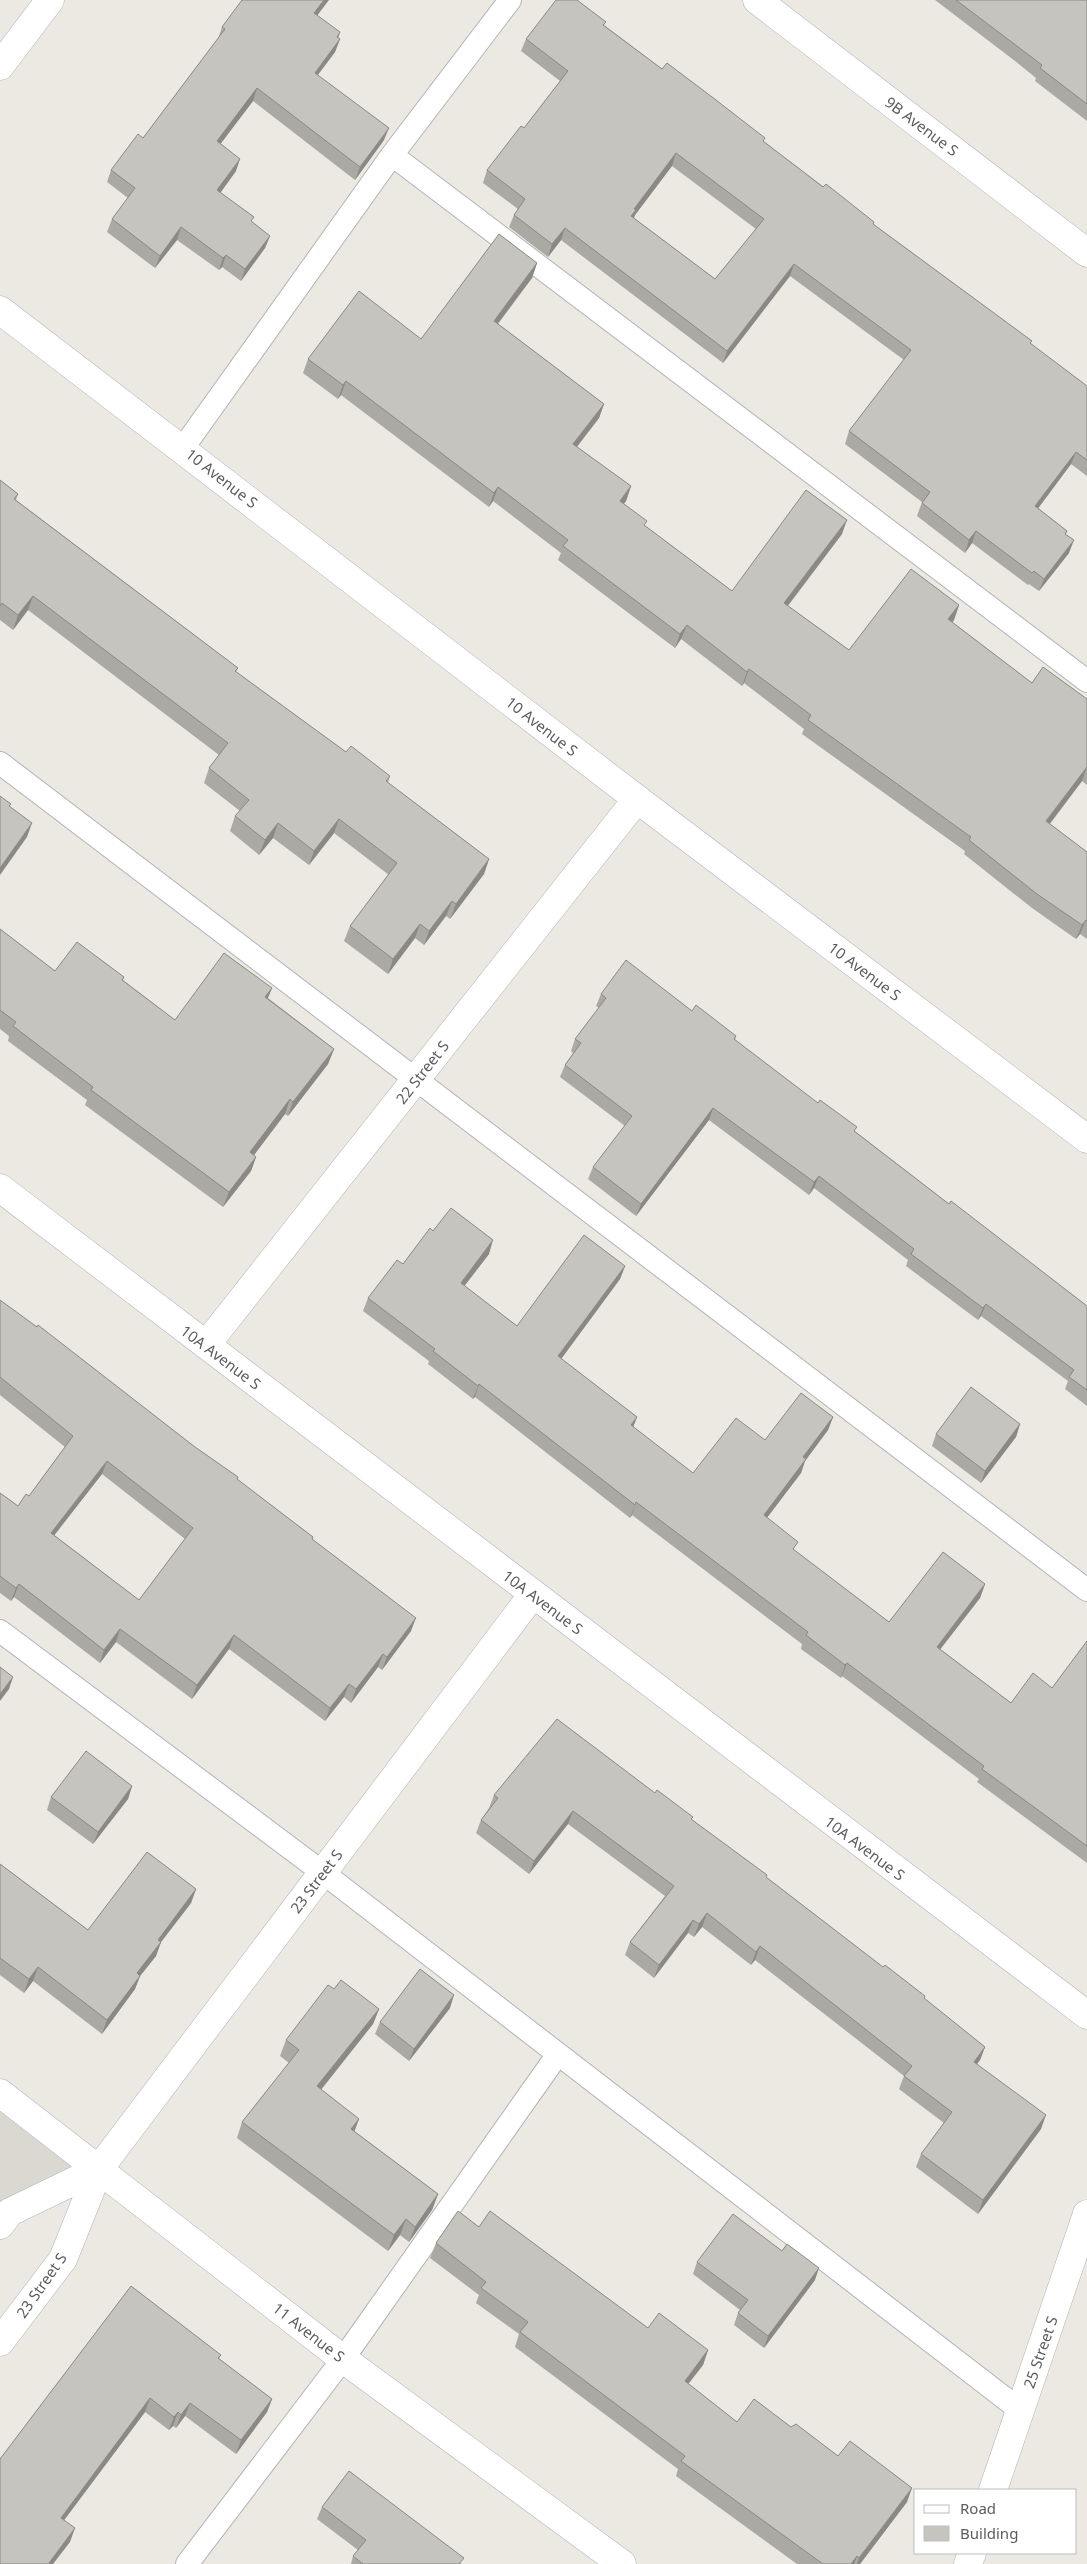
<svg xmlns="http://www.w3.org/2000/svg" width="1087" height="2564" viewBox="0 0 1087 2564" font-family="'Noto Sans',sans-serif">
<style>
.education{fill:#dad8d0}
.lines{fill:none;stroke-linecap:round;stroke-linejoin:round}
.service-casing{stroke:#b2b3b7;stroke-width:24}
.minor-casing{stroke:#b2b3b7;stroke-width:29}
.tertiary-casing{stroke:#b2b3b7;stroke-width:29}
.service{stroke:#fff;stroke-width:22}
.minor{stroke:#fff;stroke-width:28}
.tertiary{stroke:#fff;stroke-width:28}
.wall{fill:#aaa9a3;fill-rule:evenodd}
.shaded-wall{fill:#8b8985}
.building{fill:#c6c4be;stroke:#8b8985;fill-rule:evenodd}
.labels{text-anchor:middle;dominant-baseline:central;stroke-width:4.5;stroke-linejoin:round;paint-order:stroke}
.street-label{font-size:15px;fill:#5a5c60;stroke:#fff}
</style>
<rect width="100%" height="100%" fill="#ebe9e1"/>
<!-- education -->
<path class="education" d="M0 2093 99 2169 0 2225Z"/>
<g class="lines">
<defs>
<path id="service" d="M392 155 1087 681
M183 448 392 155 510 0
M0 763 1087 1590
M0 1631 322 1872 1020 2410
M187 2564 343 2359 558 2054"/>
<path id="minor" d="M757 0 1087 253
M0 66 50 0
M0 1188 1087 2015
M206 1345 637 799
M0 2093 343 2359 622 2564
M0 2225 10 2212 99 2169
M0 2342 63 2259 99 2169 533 1594
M993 2490 1087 2214
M968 2564 972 2553"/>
<path id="tertiary" d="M0 310 637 799 1087 1139"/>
</defs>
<!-- service casing -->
<use href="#service" class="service-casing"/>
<!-- minor casing -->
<use href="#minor" class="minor-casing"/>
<!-- tertiary casing -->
<use href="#tertiary" class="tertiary-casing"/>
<!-- service -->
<use href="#service" class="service"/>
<!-- minor -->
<use href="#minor" class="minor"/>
<!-- tertiary -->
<use href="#tertiary" class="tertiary"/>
</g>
<!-- wall -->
<path class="wall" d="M935 0H1087V121L1035 81 1036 78 1015 61Z
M317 15 340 39 335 52 318 75 384 140 355 180 253 101 220 144 236 171 220 193 252 222 270 236 265 248 241 281 222 267 219 270 177 240 155 268 107 232 112 219 128 198 107 182 111 170 143 138 218 39 222 27Z
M606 22 604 25 662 69 764 142 873 224 1032 341 1030 344 1087 386V476L1071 464 1038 508 1067 531 1066 534 1069 553 1039 591 1029 584 1028 585 972 543 965 553 917 516 922 502 845 444 849 431 904 360 790 276 723 363 561 240 548 257 509 227 514 215 518 209 483 183 487 170 524 128 560 81 521 51 526 39ZM672 166 756 229 715 279 634 218 635 215Z
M537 263 532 278 498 324 604 404 599 418 577 447 631 486 626 501 624 504 645 526 732 591 842 534 788 606 849 650 959 605 954 620 952 622 1032 683 1087 699V785L1082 781 1050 824 1087 852V939L1080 934 1076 939 1032 908 964 854 965 851 802 734 804 729 744 683 742 686 681 639 675 648 558 560 561 553 493 501 489 507 341 395 338 399 303 373 308 359 421 339Z
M0 480 18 494 16 500 238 668 236 672 346 752 390 776 388 783 489 859 484 874 450 919 446 916 424 945 415 938 388 974 344 941 350 926 389 875 334 833 309 865 273 838 259 855 230 831 235 816 240 811 204 783 209 768 219 755 28 610 13 630 0 620Z
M0 929 55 971 124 977 123 980 175 1020 272 988 268 998 334 1049 328 1064 288 1116 285 1114 254 1155 256 1157 251 1171 223 1207 85 1105 87 1100 8 1041 9 1036 0 1029Z
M601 994 692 1011 736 1036 735 1040 856 1132 949 1204 1087 1306V1406L1065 1389 1068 1381 981 1316 978 1320 906 1266 908 1260 814 1188 809 1195 709 1120 636 1216 588 1179 593 1167 625 1126 560 1077 565 1065 573 1053 571 1051 575 1039 599 1008 596 1006Z
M433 1231 489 1254 464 1286 517 1326 625 1266 620 1279 561 1359 637 1417 633 1427 693 1473 765 1440 833 1417 828 1430 805 1461 801 1473 767 1518 795 1551 889 1622 985 1584 980 1598 940 1649 1011 1703 1052 1688 1087 1641V1863L977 1782 979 1779 842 1676 841 1678 801 1649 802 1644 632 1515 630 1518 475 1397 473 1399 428 1364 429 1361 363 1311 368 1298 403 1264Z
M0 1300 313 1537 312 1539 411 1631 382 1670 378 1667 351 1703 344 1697 325 1721 229 1649 192 1699 116 1642 100 1663 14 1597 11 1601 0 1593V1493L18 1506 29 1496 65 1447 0 1395ZM102 1474 185 1539 139 1600 54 1535Z
M1020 1424 1016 1437 981 1483 932 1446 936 1434Z
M132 1786 128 1799 93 1844 47 1810 51 1797Z
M655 1793 692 1820 924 1999 985 2047 980 2060 977 2064 1041 2129 978 2214 916 2167 921 2154 944 2123 899 2089 904 2076 755 1960 751 1965 702 1927 694 1937 688 1933 654 1978 625 1955 630 1942 665 1896 568 1824 529 1874 476 1833 481 1820 489 1808 494 1795Z
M0 1864 88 1930 196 1889 191 1903 161 1942 156 1956 140 1976 135 1989 102 2034 33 1981 24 1993 0 1975Z
M334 1989 379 2009 373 2024 321 2090 359 2119 354 2131 438 2194 432 2210 409 2242 400 2235 388 2251 237 2138 242 2122 289 2063 280 2056 286 2040Z
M450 2008 409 2061 375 2034 380 2022Z
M479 2227 648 2328 708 2350 703 2365 688 2384 737 2422 791 2427 907 2502 860 2564H797L676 2476 678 2469 515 2347 519 2334 476 2303 479 2295 430 2258 436 2243Z
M697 2262 815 2280 764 2348 734 2325 738 2313 740 2310 693 2274Z
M221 2355 219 2359 272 2399 267 2412 236 2454 185 2416 176 2428 173 2426 169 2430 145 2412 64 2520 70 2542 0 2459Z
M322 2507 462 2564H351L353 2556 358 2550 317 2519Z"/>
<!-- shaded-wall -->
<path class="shaded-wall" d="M324 0H329L310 25 314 13Z
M340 32 336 45 340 39 335 52 310 85 315 73Z
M257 88 253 101 213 154 217 141Z
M389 128 384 140 355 180 360 167Z
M676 153 672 166 635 215 632 222 627 229 634 209Z
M240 159 236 171 213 203 217 190Z
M181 227 177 240 155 268 160 256Z
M565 228 561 240 548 257 552 244Z
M270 236 265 248 241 281 245 269Z
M226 255 222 267 219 270 223 258Z
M537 263 532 278 489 335 494 321Z
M794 264 790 276 723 363 727 351Z
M346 381 341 395 338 399 343 385Z
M604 404 599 418 568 458 573 444Z
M1076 452 1071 464 1031 518 1035 506Z
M631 486 626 501 615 515 620 501Z
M498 487 493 501 489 507 494 493Z
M847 520 842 534 779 617 784 603Z
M976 531 972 543 965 553 969 540Z
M1074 540 1069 553 1039 591 1044 579Z
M33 596 28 610 13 630 18 615Z
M959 605 954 620 943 633 948 619Z
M687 625 681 639 675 648 680 634Z
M749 669 744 683 742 686 747 672Z
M1087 767 1082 781 1041 835 1046 821Z
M339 819 334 833 309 865 314 851Z
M32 823 27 837 0 875V868Z
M278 823 273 838 259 855 265 840Z
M489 859 484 874 450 919 456 904Z
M452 901 446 916 424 945 429 931Z
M1086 920 1080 934 1076 939 1082 925Z
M420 924 415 938 388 974 393 959Z
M272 988 266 1002 265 997Z
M334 1049 328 1064 288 1116 293 1102Z
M290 1099 285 1114 245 1167 250 1152Z
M713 1108 709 1120 636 1216 641 1204Z
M256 1157 251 1171 223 1207 229 1192Z
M819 1176 814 1188 809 1195 814 1182Z
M493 1240 489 1254 456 1297 461 1283Z
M625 1266 620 1279 553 1370 558 1356Z
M986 1304 981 1316 978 1320 983 1308Z
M479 1384 475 1397 473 1399 478 1386Z
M637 1417 632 1430 631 1425Z
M833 1417 828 1430 805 1461 801 1473 759 1528 764 1515 803 1457Z
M1020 1424 1016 1437 981 1483 985 1471Z
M107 1461 102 1474 46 1546 51 1533Z
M636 1502 632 1515 630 1518 635 1505Z
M19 1584 14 1597 11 1601 16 1588Z
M985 1584 980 1598 932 1660 937 1647Z
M416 1618 411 1631 382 1670 387 1657Z
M120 1629 116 1642 100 1663 104 1650Z
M234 1635 229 1649 192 1699 197 1685Z
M383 1654 378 1667 351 1703 356 1689Z
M847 1663 842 1676 841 1678 845 1665Z
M13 1677 9 1689 0 1701V1694Z
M349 1684 344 1697 325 1721 330 1708Z
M132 1786 128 1799 93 1844 98 1832Z
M573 1811 568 1824 529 1874 534 1861Z
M196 1889 191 1903 161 1942 156 1956 140 1976 135 1989 102 2034 107 2020 158 1940Z
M707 1913 702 1927 694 1937 699 1924Z
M693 1920 688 1933 654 1978 659 1965Z
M760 1946 755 1960 751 1965 756 1952Z
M38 1967 33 1981 24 1993 29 1979Z
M454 1995 450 2008 409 2061 414 2049Z
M379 2009 373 2024 311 2102 317 2086Z
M985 2047 980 2060 969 2075 974 2062Z
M1046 2115 1041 2129 978 2214 983 2200Z
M359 2119 353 2135 351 2129Z
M438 2194 432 2210 409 2242 415 2227Z
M406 2219 400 2235 388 2251 394 2235Z
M819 2268 815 2280 764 2348 768 2336Z
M708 2350 703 2365 679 2396 685 2381Z
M150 2398 145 2412 56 2531 61 2518Z
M272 2399 267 2412 236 2454 241 2440Z
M190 2403 185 2416 176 2428 181 2415Z
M178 2412 173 2426 169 2430 174 2417Z
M912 2488 907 2502 860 2564H857L859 2558Z
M75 2528 70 2542 53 2564H48Z
M857 2556 854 2564H851Z"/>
<!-- building -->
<path class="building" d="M242 0H324L314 13 340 32 337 37 340 39 315 73 389 128 360 167 257 88 217 141 240 159 217 190 254 217 251 221 270 236 245 269 226 255 223 258 181 227 160 256 112 219 135 188 111 170 138 134 143 138 225 29 222 27Z
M556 0H577L606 22 603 25 662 69 667 63 716 100 765 138 763 141 823 187 826 184 874 222 873 224 1032 341 1030 343 1087 386V460L1076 452 1035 506 1067 531 1065 534 1074 540 1044 579 1034 571 1032 573 976 531 969 540 922 503 930 492 849 431 911 350 794 264 727 351 565 228 552 244 514 215 525 199 487 170 521 126 524 128 568 71 526 39ZM676 153 764 219 715 279 631 216 636 210 634 209Z
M956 0H1087V104L1040 68 1042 65Z
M499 234 537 263 494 321 604 404 573 444 631 486 620 501 647 521 644 525 732 591 806 490 847 520 784 603 849 650 911 569 959 605 948 619 1032 683 1043 667 1087 699V767L1046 821 1087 852V921L1086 920 1082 925 1037 894 969 840 971 837 808 720 811 715 749 669 747 672 687 625 680 634 563 546 568 540 498 487 494 493 346 381 343 385 308 359 359 291 421 339Z
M0 480 18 494 14 499 238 668 235 671 346 752 351 746 390 776 386 781 489 859 456 904 452 901 429 931 420 924 393 959 350 926 397 863 339 819 314 851 278 823 265 840 235 816 249 800 209 768 228 743 33 596 18 615 2 603 0 606Z
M0 796 11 804 9 806 32 823 0 868Z
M0 929 55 971 77 942 124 977 122 980 175 1020 224 953 272 988 265 997 334 1049 293 1102 290 1099 250 1152 256 1157 229 1192 91 1090 93 1087 13 1026 16 1022 0 1010Z
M626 960 692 1011 696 1005 736 1036 734 1039 818 1103 820 1100 857 1127 854 1131 949 1204 951 1201 1087 1306V1390L1069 1377 1074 1370 986 1304 983 1308 911 1254 914 1249 819 1176 814 1182 713 1108 641 1204 593 1167 632 1116 565 1065 581 1043 575 1039 606 998 601 994Z
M451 1208 493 1240 461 1283 517 1326 584 1235 625 1266 558 1356 637 1417 631 1425 693 1473 736 1418 765 1440 801 1393 833 1417 803 1457 806 1459 764 1515 798 1542 793 1549 889 1622 943 1552 985 1584 937 1647 1011 1703 1033 1673 1052 1688 1087 1641V1846L982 1769 984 1766 847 1663 845 1665 806 1635 808 1632 636 1502 635 1505 479 1384 478 1386 433 1351 435 1349 368 1298 397 1260 403 1264 430 1228 433 1231Z
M0 1300 37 1327 38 1325 195 1447 238 1477 237 1479 313 1537 312 1539 416 1618 387 1657 383 1654 356 1689 349 1684 330 1708 234 1635 197 1685 120 1629 104 1650 19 1584 16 1588 0 1576V1493L18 1506 26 1494 29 1496 73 1436 0 1377ZM107 1461 193 1528 139 1600 51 1533Z
M971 1387 1020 1424 985 1471 936 1434Z
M0 1667 13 1677 0 1694Z
M557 1719 655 1793 657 1790 693 1817 691 1819 767 1875 766 1877 883 1967 885 1965 925 1996 924 1998 985 2047 974 2062 1046 2115 983 2200 921 2154 952 2112 904 2076 912 2066 760 1946 756 1952 707 1913 699 1924 693 1920 659 1965 630 1942 674 1886 573 1811 534 1861 481 1820 498 1798 494 1795Z
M86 1751 132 1786 98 1832 51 1797Z
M147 1852 196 1889 158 1940 161 1942 137 1973 140 1976 107 2020 38 1967 29 1979 0 1958V1864L88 1930Z
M420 1969 454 1995 414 2049 380 2022Z
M341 1980 379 2009 317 2086 359 2119 351 2129 438 2194 415 2227 406 2219 394 2235 242 2122 299 2050 286 2040 328 1985 334 1989Z
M458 2211 479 2227 490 2211 648 2328 659 2313 708 2350 685 2381 737 2422 754 2399 791 2427 796 2424 838 2456 850 2441 912 2488 859 2558 857 2556 851 2564H823L681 2461 685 2456 520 2332 528 2322 481 2288 486 2282 436 2243Z
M733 2214 782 2251 787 2244 819 2268 768 2336 738 2313 748 2300 697 2262Z
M131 2286 221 2355 218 2358 272 2399 241 2440 190 2403 181 2415 178 2412 174 2417 150 2398 61 2518 75 2528 49 2563 50 2564H0V2459Z
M349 2471 464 2558 459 2564H363L353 2556 366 2540 322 2507Z"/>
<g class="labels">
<!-- street labels -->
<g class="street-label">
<text transform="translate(922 126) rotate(37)">9B Avenue S</text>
<text transform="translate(222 478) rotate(38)">10 Avenue S</text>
<text transform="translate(542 726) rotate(38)">10 Avenue S</text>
<text transform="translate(865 971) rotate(37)">10 Avenue S</text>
<text transform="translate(422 1072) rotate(-52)">22 Street S</text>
<text transform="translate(221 1357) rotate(37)">10A Avenue S</text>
<text transform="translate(543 1602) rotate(37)">10A Avenue S</text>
<text transform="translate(865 1848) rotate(37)">10A Avenue S</text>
<text transform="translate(316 1881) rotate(-53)">23 Street S</text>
<text transform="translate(41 2285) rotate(-55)">23 Street S</text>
<text transform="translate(309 2332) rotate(38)">11 Avenue S</text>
<text transform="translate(1040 2352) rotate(-71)">25 Street S</text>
</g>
</g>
<!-- legend -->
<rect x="914" y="2489" width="162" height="65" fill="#ffffff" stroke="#bdbebf"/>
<rect x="924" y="2505" width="25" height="8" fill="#ffffff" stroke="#bdbebf"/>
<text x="960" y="2514" font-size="15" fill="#5a5c60">Road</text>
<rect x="924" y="2526" width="25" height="15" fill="#c6c4be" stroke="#bdbebf"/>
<text x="960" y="2539" font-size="15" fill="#5a5c60">Building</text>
</svg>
